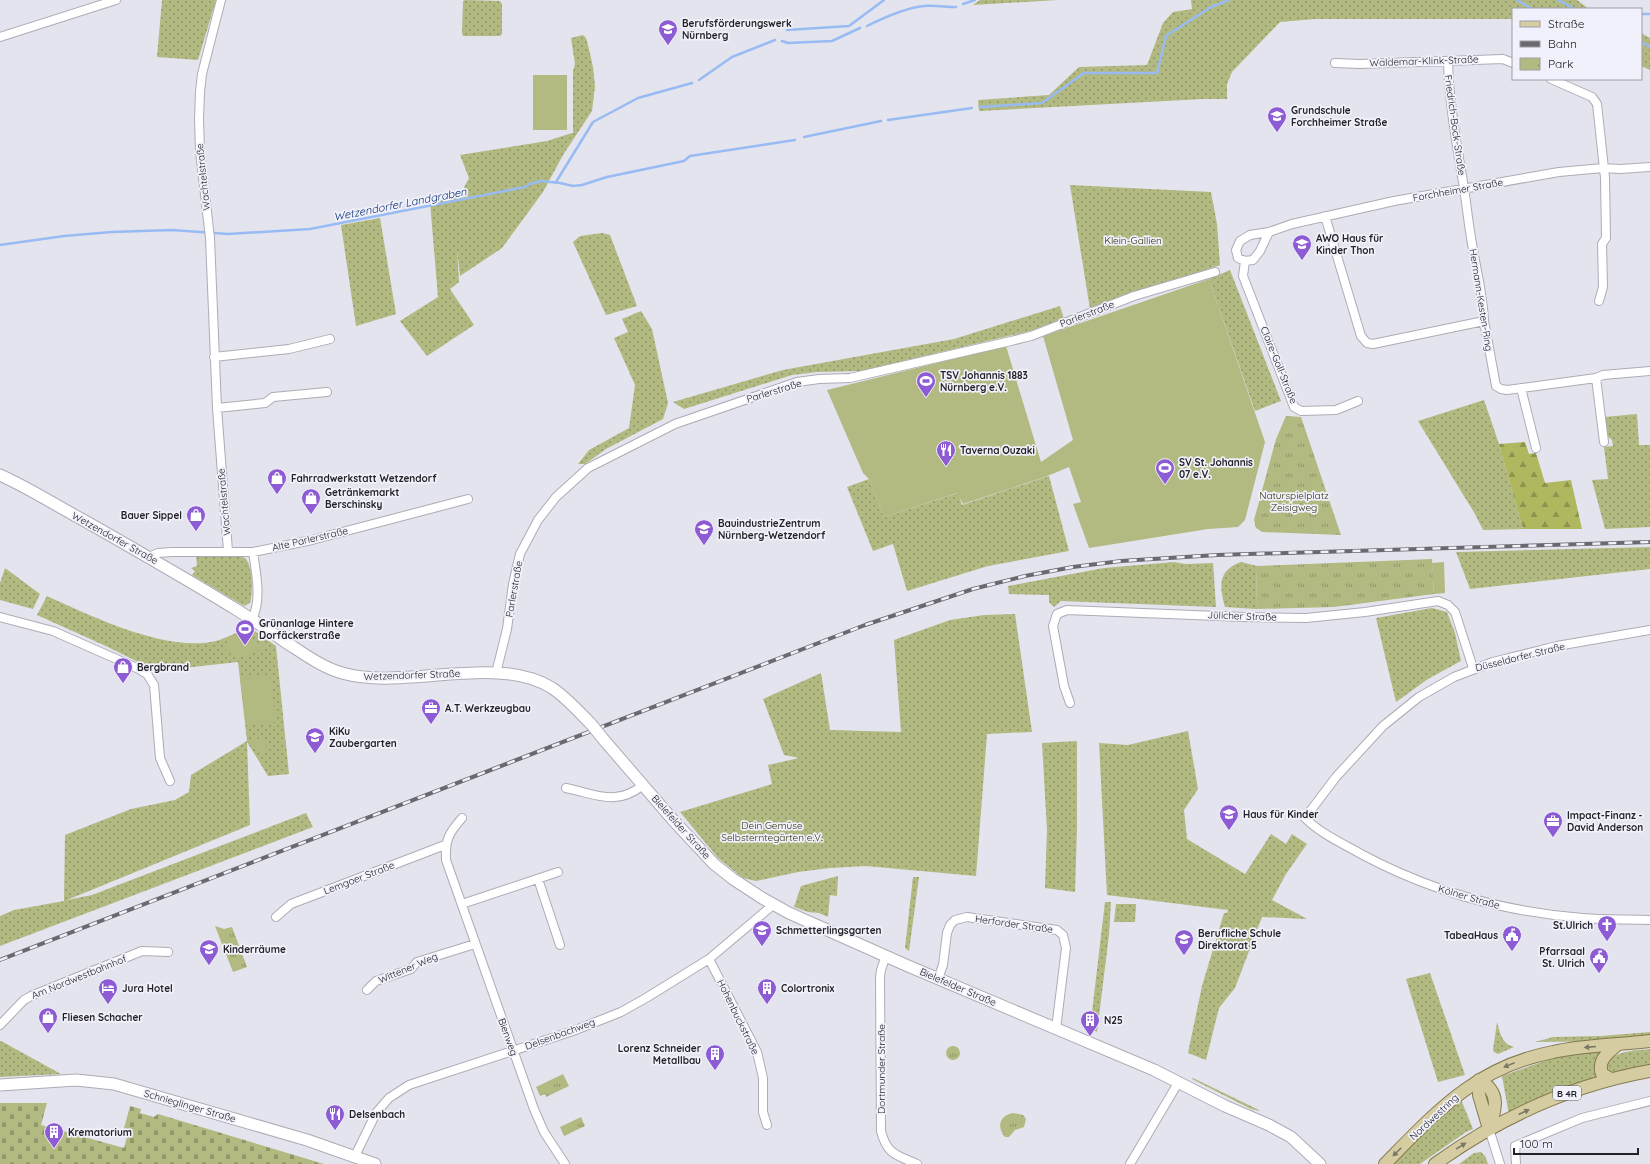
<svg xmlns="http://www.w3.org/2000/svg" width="1650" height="1164" viewBox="0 0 1650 1164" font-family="Quicksand,sans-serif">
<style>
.grass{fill:url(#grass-dots)}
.forest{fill:url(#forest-firs)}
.cemetery{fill:url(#cemetery-stones)}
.park{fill:url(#park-tufts)}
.pitch{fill:#b2b981}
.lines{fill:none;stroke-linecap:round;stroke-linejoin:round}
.stream{stroke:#98bbf4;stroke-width:2.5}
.street-casing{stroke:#adacb6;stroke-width:10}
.secondary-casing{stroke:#adacb6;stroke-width:13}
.primary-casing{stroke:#847a4e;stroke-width:14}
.street{stroke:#fff;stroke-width:8}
.secondary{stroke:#fff;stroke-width:11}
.primary{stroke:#d5cca2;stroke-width:12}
.rail-casing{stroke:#6a696f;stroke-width:4}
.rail{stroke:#f1f1fb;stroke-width:2.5;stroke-dasharray:8;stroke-linecap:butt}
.secondary-bridge-casing{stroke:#adacb6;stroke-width:13;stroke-linecap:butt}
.secondary-bridge{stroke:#fff;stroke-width:11}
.oneway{fill:#7c7764}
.labels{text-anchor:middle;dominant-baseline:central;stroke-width:3.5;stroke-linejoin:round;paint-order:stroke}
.shield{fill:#f1f1fb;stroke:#616066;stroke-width:1}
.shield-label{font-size:9px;font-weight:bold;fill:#232226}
.poi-label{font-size:10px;font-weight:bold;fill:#232226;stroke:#f1f1fb;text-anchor:start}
.street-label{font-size:10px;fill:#232226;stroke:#f1f1fb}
.park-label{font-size:10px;fill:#2f310b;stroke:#f1f1fb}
.water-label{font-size:11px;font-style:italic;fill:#0c316e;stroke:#f1f1fb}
</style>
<defs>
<pattern id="grass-dots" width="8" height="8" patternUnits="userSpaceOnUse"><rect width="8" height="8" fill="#b2b981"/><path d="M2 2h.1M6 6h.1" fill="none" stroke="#909669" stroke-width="1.8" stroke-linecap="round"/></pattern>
<pattern id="forest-firs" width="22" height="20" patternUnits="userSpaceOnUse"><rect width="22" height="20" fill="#afb75f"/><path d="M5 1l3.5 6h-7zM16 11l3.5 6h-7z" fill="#8e944e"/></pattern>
<pattern id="cemetery-stones" width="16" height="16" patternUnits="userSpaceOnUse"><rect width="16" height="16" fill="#b2b981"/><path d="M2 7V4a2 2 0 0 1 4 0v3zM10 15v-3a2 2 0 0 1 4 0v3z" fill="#909669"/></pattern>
<pattern id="park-tufts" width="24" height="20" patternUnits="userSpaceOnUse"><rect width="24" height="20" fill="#b2b981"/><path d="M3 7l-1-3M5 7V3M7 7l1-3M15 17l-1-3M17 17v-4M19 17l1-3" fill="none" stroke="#909669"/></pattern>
</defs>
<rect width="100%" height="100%" fill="#e4e4ee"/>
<!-- grass -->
<path class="grass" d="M162 0H216L198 60 157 57Z
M465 0 500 1 502 4V34L500 36H463L462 33 463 1Z
M980 0H1058L973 5Z
M1191 0H1577L1589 9H1513V19H1315L1280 22 1232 72 1227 84V99H1203L979 111 978 100 1049 95 1079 67 1147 65 1163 23 1173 12 1192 9Z
M1641 33 1650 38V70L1641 66Z
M583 35 586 38 589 49 593 67 595 86 592 111 563 155 543 192 502 248 460 276 457 250 459 282 450 289 474 325 427 356 400 321 438 297 430 202 459 197 469 178 460 155 547 141 575 132H573V71L575 64 571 38Z
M1070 185 1211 192 1217 224 1220 265 1090 309Z
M380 218 396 314 356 326 341 225Z
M602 233 610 235 637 306 606 315 573 242 580 236Z
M1230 270 1281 401 1255 411 1209 279Z
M1060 306 1064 319 1030 331 861 371 817 372 792 375 684 409 673 402 783 370 954 339Z
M641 311 652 329 668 403 663 419 606 449 585 464H578L589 450 629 428 635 385 614 338 628 332 622 319Z
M1484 400 1499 444 1523 529 1483 530 1475 514 1418 421Z
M1637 414 1639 445H1650V527L1605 529 1592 480 1608 479 1604 447 1613 446 1612 440 1607 436 1604 417Z
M1049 476 1069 551 988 566 907 591 893 544 873 551 847 487 869 479 884 517 958 493 962 505Z
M1650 547V569L1470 589 1456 552Z
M196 556H239L245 558C253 565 253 593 250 603L244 606 192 575 195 571 191 568 197 566Z
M1174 562 1185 564 1213 563 1216 607 1061 601 1054 607 1049 602V595L1009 594 1008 586 1104 568Z
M1241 562 1257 566 1256 609 1225 607C1219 586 1218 570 1241 562Z
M5 568 40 594 33 609 0 600V583Z
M47 596C91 616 167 653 216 641 227 638 239 631 249 627L276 646 289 774 268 776 247 742 250 825 67 900 92 895 306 813 313 827 0 946V916L14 910 64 901 65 835 131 809 175 800 189 792 191 775 247 741 238 662 156 671 108 647 37 615Z
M1432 608 1447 612 1455 633 1461 661 1428 679 1396 702 1376 618Z
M1015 614 1032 732 987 734 976 876 866 866 830 868 798 872 756 881 743 878 718 858 680 812 772 784 768 765 799 758 784 755 763 699 821 673 830 730 901 732 894 640 950 620 984 615Z
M1188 731 1198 789 1184 810 1187 839 1245 874 1271 834 1286 844 1292 834 1307 844 1286 874 1272 900 1307 919 1262 917 1235 988 1219 1008 1206 1060 1188 1053 1202 986 1224 913H1227L1228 910 1107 895 1099 743 1128 745Z
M1077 741V828L1075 892 1045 888 1047 830 1042 743Z
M838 876 837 896 830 895 828 917 819 913 808 912 794 907 801 886Z
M913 877H919L909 951 905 948Z
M1105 902H1111L1109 935 1097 1032 1090 1029Z
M1116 904H1136L1135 922H1114Z
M1430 973 1465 1075 1438 1082 1406 979Z
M1497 1022C1500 1033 1502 1044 1514 1047L1498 1054 1494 1052 1493 1050Z
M1650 1032V1036L1602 1041 1535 1042 1553 1037 1601 1036Z
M0 1041H1L61 1074 0 1077Z
M1650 1049V1067L1611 1075 1607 1073 1605 1064C1618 1050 1631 1051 1650 1049Z
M1608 1050 1595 1063V1070L1597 1079 1509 1115 1502 1076 1558 1056Z
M1193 1078 1261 1111 1251 1109 1192 1079Z
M1460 1097 1473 1129 1466 1132 1420 1164H1390Z
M1481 1152 1485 1156 1488 1164H1459L1474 1153Z"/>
<!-- forest -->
<path class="forest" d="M1525 442 1529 454 1536 453 1545 483 1571 480 1582 529H1523L1499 444Z"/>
<!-- cemetery -->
<path class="cemetery" d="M0 1103H47L41 1125 124 1148 128 1133 123 1132 130 1106 141 1109 140 1113 154 1117 158 1114 324 1164H0Z"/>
<!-- park -->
<path class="park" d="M1286 416 1301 417 1341 535 1262 532 1256 528 1254 520 1276 439Z
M1432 559 1434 594 1334 607 1256 609 1257 566Z
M215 926 224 929 232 927 247 967 233 972Z
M946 1053a7 7 0 1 1 14 0a7 7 0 1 1-14 0Z
M563 1074 569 1086 546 1097 545 1094 540 1096 536 1087Z
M1013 1113 1023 1115 1026 1119 1024 1127 1015 1130 1009 1137H1005C996 1127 1000 1115 1013 1113Z
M581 1117 585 1126 564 1136 560 1127Z"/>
<!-- pitch -->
<path class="pitch" d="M533 75H567V130H533Z
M1209 279 1265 442 1245 520 1238 527 1208 529 1089 548 1073 504 1081 502 1069 467 1045 477 963 504 957 493 884 517 869 479 863 473 827 390 1006 346 1041 462 1073 440 1043 336Z
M1444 562 1445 593 1434 594 1432 563Z
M240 633 266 647 242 657 226 652V644L229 637Z
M270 675 276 722 246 725 240 678Z
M261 737 269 750 260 755 252 742Z"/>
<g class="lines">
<!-- stream -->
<path class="stream" d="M1517 0 1532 9
M1558 0 1575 9
M963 4 975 0
M1641 14H1650
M867 26C885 17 905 8 924 6 935 5 946 7 956 7
M787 30 849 26 884 0
M782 41 788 43 832 41 860 28
M1641 42 1650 47
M699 80 732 57 775 40
M980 107 1042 103 1084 73H1157L1166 36 1211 7 1229 0
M888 120 972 108
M804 137 881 121
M556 182 593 122 638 98 692 83
M0 245 64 236 112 232 172 230 228 234 310 229 525 187 530 184 541 181 560 183 573 186 582 185 607 177 684 161 690 156 795 140"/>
<defs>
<path id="street" d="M221 0 202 74 200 92 199 119 200 151 210 238 217 408 228 551
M0 37 116 0
M1448 61C1449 104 1457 146 1464 188 1467 208 1469 229 1473 249 1477 274 1483 295 1484 321L1496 386 1501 389 1507 390 1596 378
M1335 63 1360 64 1503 59 1513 63
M1551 79 1592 97 1597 104 1605 178 1606 238 1602 244 1603 287 1599 301
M1325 216 1361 336 1367 343 1373 344 1484 321
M1269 232 1260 251 1253 260 1245 261 1238 258 1236 250 1240 241 1250 235 1269 232 1292 224 1394 201 1559 172 1603 168 1620 169 1650 167
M1245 261 1243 276 1294 407 1301 411 1336 410 1358 401
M214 357 289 349 330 339
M1521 388 1536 448
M217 408 265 403 273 397 327 392
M1604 442 1596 378 1603 375 1650 371
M149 557 158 553 172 552H253L312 540 468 499
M0 617 53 631 139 669 147 674 154 685 160 758 170 781
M252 619C262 600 256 573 253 552
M1650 630 1557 646 1493 662 1454 677 1419 697 1383 726 1336 777 1305 818C1321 834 1342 843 1361 854 1430 891 1505 912 1583 918 1605 920 1628 919 1650 920
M496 673 507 629 513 584 520 554 538 520 556 497 588 468 675 424 797 382 819 379 850 378 1011 341 1031 336 1134 296 1215 272
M1070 703 1064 686 1053 626 1057 614 1067 610 1243 617 1306 618 1365 612 1438 601 1448 605 1455 612 1473 668
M566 788C596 794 616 807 643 785
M462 818C449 833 445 839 446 860L534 1109 544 1132 565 1164
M538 879 560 945
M462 904 558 872
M276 917 291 904 445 845
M886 955 881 970 880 977 881 1131C887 1155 897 1155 917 1164
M709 959 757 1052 763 1078V1112L767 1125
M938 979 943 965 947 933 950 925 955 920 967 917 1057 930 1063 935 1066 948 1056 1029
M367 990 376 981 411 969 417 962 475 944
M0 1025 24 1000 31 996 142 951 168 952
M1489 1129 1500 1164
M355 1156 376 1113 389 1098 409 1085 573 1031 621 1012 646 998 709 959 773 905
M1130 1164 1178 1083
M1516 1164 1515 1146 1582 1118 1650 1101"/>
<path id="secondary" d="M0 475C29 488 57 506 85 521 136 550 187 579 237 610 253 620 269 630 284 641 303 653 321 667 342 673 405 691 496 653 552 688 567 698 579 712 591 724
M604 740 673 820 714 864 733 879 762 898 789 913 908 966 1154 1070 1225 1106 1269 1125 1291 1137 1320 1164
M0 1085 76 1080 114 1084 307 1140 375 1164"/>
<path id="primary" d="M1611 1079 1602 1074C1597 1060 1608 1053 1617 1045
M1479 1080C1501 1092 1496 1109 1489 1129
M1479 1080V1095L1489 1129
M1385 1164C1437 1111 1476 1067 1553 1052 1585 1045 1618 1045 1650 1041
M1435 1164C1499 1118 1572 1085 1650 1071"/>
</defs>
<!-- street casing -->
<use href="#street" class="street-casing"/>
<!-- secondary casing -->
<use href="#secondary" class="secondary-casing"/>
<!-- primary casing -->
<use href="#primary" class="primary-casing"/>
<!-- street -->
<use href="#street" class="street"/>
<!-- secondary -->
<use href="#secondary" class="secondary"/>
<!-- primary -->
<use href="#primary" class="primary"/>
<defs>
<path id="rail" d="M0 960 865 625 973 589 1025 576 1073 567 1121 561 1217 555 1650 542"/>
</defs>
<!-- rail casing -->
<use href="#rail" class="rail-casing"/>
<!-- rail -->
<use href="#rail" class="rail"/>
<defs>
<path id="secondary-bridge" d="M591 724 604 740"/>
</defs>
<!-- secondary-bridge casing -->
<use href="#secondary-bridge" class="secondary-bridge-casing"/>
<!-- secondary-bridge -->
<use href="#secondary-bridge" class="secondary-bridge"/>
</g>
<!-- one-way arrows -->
<defs><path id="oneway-solid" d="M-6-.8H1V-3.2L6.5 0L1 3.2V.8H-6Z"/></defs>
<g class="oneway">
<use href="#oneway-solid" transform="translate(1590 1047) rotate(175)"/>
<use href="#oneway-solid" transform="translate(1509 1065) rotate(158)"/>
<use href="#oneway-solid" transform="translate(1524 1112) rotate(-25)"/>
<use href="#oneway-solid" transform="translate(1461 1146) rotate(-32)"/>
<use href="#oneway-solid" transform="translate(1397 1152) rotate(135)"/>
</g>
<!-- icons -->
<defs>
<symbol id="school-pin" viewBox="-11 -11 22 30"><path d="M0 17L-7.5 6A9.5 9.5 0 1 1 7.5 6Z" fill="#8d5bd4" stroke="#f1f1fb"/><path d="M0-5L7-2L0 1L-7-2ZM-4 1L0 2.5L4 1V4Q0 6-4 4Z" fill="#fff"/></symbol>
<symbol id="stadium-pin" viewBox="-11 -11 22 30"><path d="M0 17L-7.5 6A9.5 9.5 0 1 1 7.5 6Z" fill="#8d5bd4" stroke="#f1f1fb"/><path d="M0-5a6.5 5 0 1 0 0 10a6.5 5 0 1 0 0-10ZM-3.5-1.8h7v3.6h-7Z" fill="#fff"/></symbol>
<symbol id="restaurant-pin" viewBox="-11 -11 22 30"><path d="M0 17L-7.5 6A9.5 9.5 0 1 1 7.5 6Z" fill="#8d5bd4" stroke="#f1f1fb"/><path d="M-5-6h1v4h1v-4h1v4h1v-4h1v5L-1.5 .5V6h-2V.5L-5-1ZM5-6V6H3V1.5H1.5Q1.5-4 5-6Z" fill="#fff"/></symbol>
<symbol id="shop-pin" viewBox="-11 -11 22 30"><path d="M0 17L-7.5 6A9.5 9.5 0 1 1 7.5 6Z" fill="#8d5bd4" stroke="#f1f1fb"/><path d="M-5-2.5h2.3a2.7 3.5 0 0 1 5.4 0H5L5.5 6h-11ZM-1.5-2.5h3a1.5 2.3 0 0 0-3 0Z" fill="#fff"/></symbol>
<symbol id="office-pin" viewBox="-11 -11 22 30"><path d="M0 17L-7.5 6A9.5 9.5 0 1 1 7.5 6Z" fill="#8d5bd4" stroke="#f1f1fb"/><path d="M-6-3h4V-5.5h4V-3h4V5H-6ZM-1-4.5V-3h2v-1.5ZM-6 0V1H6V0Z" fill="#fff"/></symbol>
<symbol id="church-pin" viewBox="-11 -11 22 30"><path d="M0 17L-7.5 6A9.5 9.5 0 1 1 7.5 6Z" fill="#8d5bd4" stroke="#f1f1fb"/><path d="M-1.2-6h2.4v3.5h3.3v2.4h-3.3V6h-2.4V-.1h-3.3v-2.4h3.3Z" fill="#fff"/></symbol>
<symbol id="civic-pin" viewBox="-11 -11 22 30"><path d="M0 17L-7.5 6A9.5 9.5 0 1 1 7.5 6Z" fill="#8d5bd4" stroke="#f1f1fb"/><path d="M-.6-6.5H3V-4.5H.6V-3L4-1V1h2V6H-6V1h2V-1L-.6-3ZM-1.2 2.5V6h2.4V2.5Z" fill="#fff"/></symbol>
<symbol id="hotel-pin" viewBox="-11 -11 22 30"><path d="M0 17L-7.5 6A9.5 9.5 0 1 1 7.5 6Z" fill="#8d5bd4" stroke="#f1f1fb"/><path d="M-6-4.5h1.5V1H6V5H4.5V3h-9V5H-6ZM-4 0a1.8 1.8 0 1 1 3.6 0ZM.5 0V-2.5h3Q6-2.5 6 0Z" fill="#fff"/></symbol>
<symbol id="building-pin" viewBox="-11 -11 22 30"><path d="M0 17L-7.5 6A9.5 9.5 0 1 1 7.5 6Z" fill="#8d5bd4" stroke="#f1f1fb"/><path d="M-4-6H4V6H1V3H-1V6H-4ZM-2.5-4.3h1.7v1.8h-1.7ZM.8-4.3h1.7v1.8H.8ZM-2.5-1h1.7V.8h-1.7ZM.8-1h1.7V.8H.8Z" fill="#fff"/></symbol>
</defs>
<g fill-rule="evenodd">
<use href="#school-pin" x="657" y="18" width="22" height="30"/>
<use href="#school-pin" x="1266" y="105" width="22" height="30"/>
<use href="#school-pin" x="1291" y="233" width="22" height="30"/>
<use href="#stadium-pin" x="915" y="370" width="22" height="30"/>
<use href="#restaurant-pin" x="935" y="439" width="22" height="30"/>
<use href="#stadium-pin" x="1154" y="457" width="22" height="30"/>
<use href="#shop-pin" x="266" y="467" width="22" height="30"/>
<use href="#shop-pin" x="300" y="487" width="22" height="30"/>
<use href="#shop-pin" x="185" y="504" width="22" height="30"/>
<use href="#school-pin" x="693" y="518" width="22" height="30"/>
<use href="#stadium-pin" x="234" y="618" width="22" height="30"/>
<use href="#shop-pin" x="112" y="656" width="22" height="30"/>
<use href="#office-pin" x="420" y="697" width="22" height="30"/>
<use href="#school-pin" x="304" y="726" width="22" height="30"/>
<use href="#school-pin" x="1218" y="803" width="22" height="30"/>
<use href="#office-pin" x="1542" y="810" width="22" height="30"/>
<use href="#church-pin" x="1596" y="914" width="22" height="30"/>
<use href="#school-pin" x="751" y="919" width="22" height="30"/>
<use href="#civic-pin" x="1501" y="924" width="22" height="30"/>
<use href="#school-pin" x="1173" y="928" width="22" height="30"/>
<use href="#school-pin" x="198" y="938" width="22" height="30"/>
<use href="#civic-pin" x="1588" y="946" width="22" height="30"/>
<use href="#hotel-pin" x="97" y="977" width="22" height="30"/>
<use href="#building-pin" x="756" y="977" width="22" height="30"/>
<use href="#shop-pin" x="37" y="1006" width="22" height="30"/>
<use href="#building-pin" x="1079" y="1009" width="22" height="30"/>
<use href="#building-pin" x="704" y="1043" width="22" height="30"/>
<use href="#restaurant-pin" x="324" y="1103" width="22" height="30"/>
<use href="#building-pin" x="43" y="1121" width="22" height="30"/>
</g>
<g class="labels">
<!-- shield labels -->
<rect class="shield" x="1553" y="1086" width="28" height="14" rx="3"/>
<g class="shield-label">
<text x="1567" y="1093">B 4R</text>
</g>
<!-- poi labels -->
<g class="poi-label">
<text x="682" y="23">Berufsförderungswerk<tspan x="682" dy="12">Nürnberg</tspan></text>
<text x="1291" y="110">Grundschule<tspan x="1291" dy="12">Forchheimer Straße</tspan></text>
<text x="1316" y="238">AWO Haus für<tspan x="1316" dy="12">Kinder Thon</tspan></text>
<text x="940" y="375">TSV Johannis 1883<tspan x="940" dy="12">Nürnberg e.V.</tspan></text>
<text x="960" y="450">Taverna Ouzaki</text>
<text x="1179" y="462">SV St. Johannis<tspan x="1179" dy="12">07 e.V.</tspan></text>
<text x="291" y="478">Fahrradwerkstatt Wetzendorf</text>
<text x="325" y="492">Getränkemarkt<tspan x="325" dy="12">Berschinsky</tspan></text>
<text x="182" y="515" text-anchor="end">Bauer Sippel</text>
<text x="718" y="523">BauindustrieZentrum<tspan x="718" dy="12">Nürnberg-Wetzendorf</tspan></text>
<text x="259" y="623">Grünanlage Hintere<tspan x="259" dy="12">Dorfäckerstraße</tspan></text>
<text x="137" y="667">Bergbrand</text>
<text x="445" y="708">A.T. Werkzeugbau</text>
<text x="329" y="731">KiKu<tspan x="329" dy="12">Zaubergarten</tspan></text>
<text x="1243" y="814">Haus für Kinder</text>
<text x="1567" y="815">Impact-Finanz -<tspan x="1567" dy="12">David Anderson</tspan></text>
<text x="1593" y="925" text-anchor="end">St.Ulrich</text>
<text x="776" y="930">Schmetterlingsgarten</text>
<text x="1198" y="933">Berufliche Schule<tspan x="1198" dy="12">Direktorat 5</tspan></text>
<text x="1498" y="935" text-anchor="end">TabeaHaus</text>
<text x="223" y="949">Kinderräume</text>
<text x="1585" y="951" text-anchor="end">Pfarrsaal<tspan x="1585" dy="12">St. Ulrich</tspan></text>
<text x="122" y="988">Jura Hotel</text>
<text x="781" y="988">Colortronix</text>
<text x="62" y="1017">Fliesen Schacher</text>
<text x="1104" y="1020">N25</text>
<text x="701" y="1048" text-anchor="end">Lorenz Schneider<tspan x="701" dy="12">Metallbau</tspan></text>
<text x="349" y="1114">Delsenbach</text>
<text x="68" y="1132">Krematorium</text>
</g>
<!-- street labels -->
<g class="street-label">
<text transform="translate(1424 61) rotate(-2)">Waldemar-Klink-Straße</text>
<text transform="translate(1455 125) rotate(82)">Friedrich-Bock-Straße</text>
<text transform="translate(203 177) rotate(-96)">Wachtelstraße</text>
<text transform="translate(1458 190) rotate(-10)">Forchheimer Straße</text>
<text transform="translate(1481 300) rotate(81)">Hermann-Kesten-Ring</text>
<text transform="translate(1087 314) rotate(-21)">Parlerstraße</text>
<text transform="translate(1279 365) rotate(68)">Claire-Goll-Straße</text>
<text transform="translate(774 391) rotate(-17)">Parlerstraße</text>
<text transform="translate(224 502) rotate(-95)">Wachtelstraße</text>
<text transform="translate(115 538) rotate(29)">Wetzendorfer Straße</text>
<text transform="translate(310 539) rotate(-13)">Alte Parlerstraße</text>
<text transform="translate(514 589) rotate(-80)">Parlerstraße</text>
<text transform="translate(1242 616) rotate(2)">Jülicher Straße</text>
<text transform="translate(1520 657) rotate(-14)">Düsseldorfer Straße</text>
<text transform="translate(412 675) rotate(-2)">Wetzendorfer Straße</text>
<text transform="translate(681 827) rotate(48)">Bielefelder Straße</text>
<text transform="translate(359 878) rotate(-21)">Lemgoer Straße</text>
<text transform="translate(1469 897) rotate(16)">Kölner Straße</text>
<text transform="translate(1014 924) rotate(8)">Herforder Straße</text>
<text transform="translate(408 968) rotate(-23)">Wittener Weg</text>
<text transform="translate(79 977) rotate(-22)">Am Nordwestbahnhof</text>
<text transform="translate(958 987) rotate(23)">Bielefelder Straße</text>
<text transform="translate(738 1017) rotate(64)">Hohenbuckstraße</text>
<text transform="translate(560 1034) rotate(-20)">Delsenbachweg</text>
<text transform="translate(508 1037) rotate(70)">Bienweg</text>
<text transform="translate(881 1069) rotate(-90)">Dortmunder Straße</text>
<text transform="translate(190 1106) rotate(16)">Schnieglinger Straße</text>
<text transform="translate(1434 1117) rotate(-43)">Nordwestring</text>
</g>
<!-- park labels -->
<g class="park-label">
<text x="1133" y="240">Klein-Gallien</text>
<text x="1294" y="495">Naturspielplatz<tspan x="1294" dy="12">Zeisigweg</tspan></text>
<text x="772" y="825">Dein Gemüse<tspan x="772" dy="12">Selbsterntegärten e.V.</tspan></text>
</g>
<!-- water labels -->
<g class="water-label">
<text transform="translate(400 204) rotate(-11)">Wetzendorfer Landgraben</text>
</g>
</g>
<!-- legend -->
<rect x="1512" y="8" width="130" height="72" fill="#f1f1fb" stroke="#9f9ea6"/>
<rect x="1520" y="21" width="20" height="6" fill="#d5cca2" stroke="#9f9ea6"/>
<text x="1548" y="28" font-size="12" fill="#232226">Straße</text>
<rect x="1520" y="41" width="20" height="6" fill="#6a696f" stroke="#9f9ea6"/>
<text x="1548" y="48" font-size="12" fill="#232226">Bahn</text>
<rect x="1520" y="58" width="20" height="12" fill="url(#park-tufts)" stroke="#9f9ea6"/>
<text x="1548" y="68" font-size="12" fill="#232226">Park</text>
<!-- scale -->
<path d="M1514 1148v6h124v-6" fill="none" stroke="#232226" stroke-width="2"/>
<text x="1520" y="1148" font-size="12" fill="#232226" stroke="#f1f1fb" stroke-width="3" paint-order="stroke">100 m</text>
</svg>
